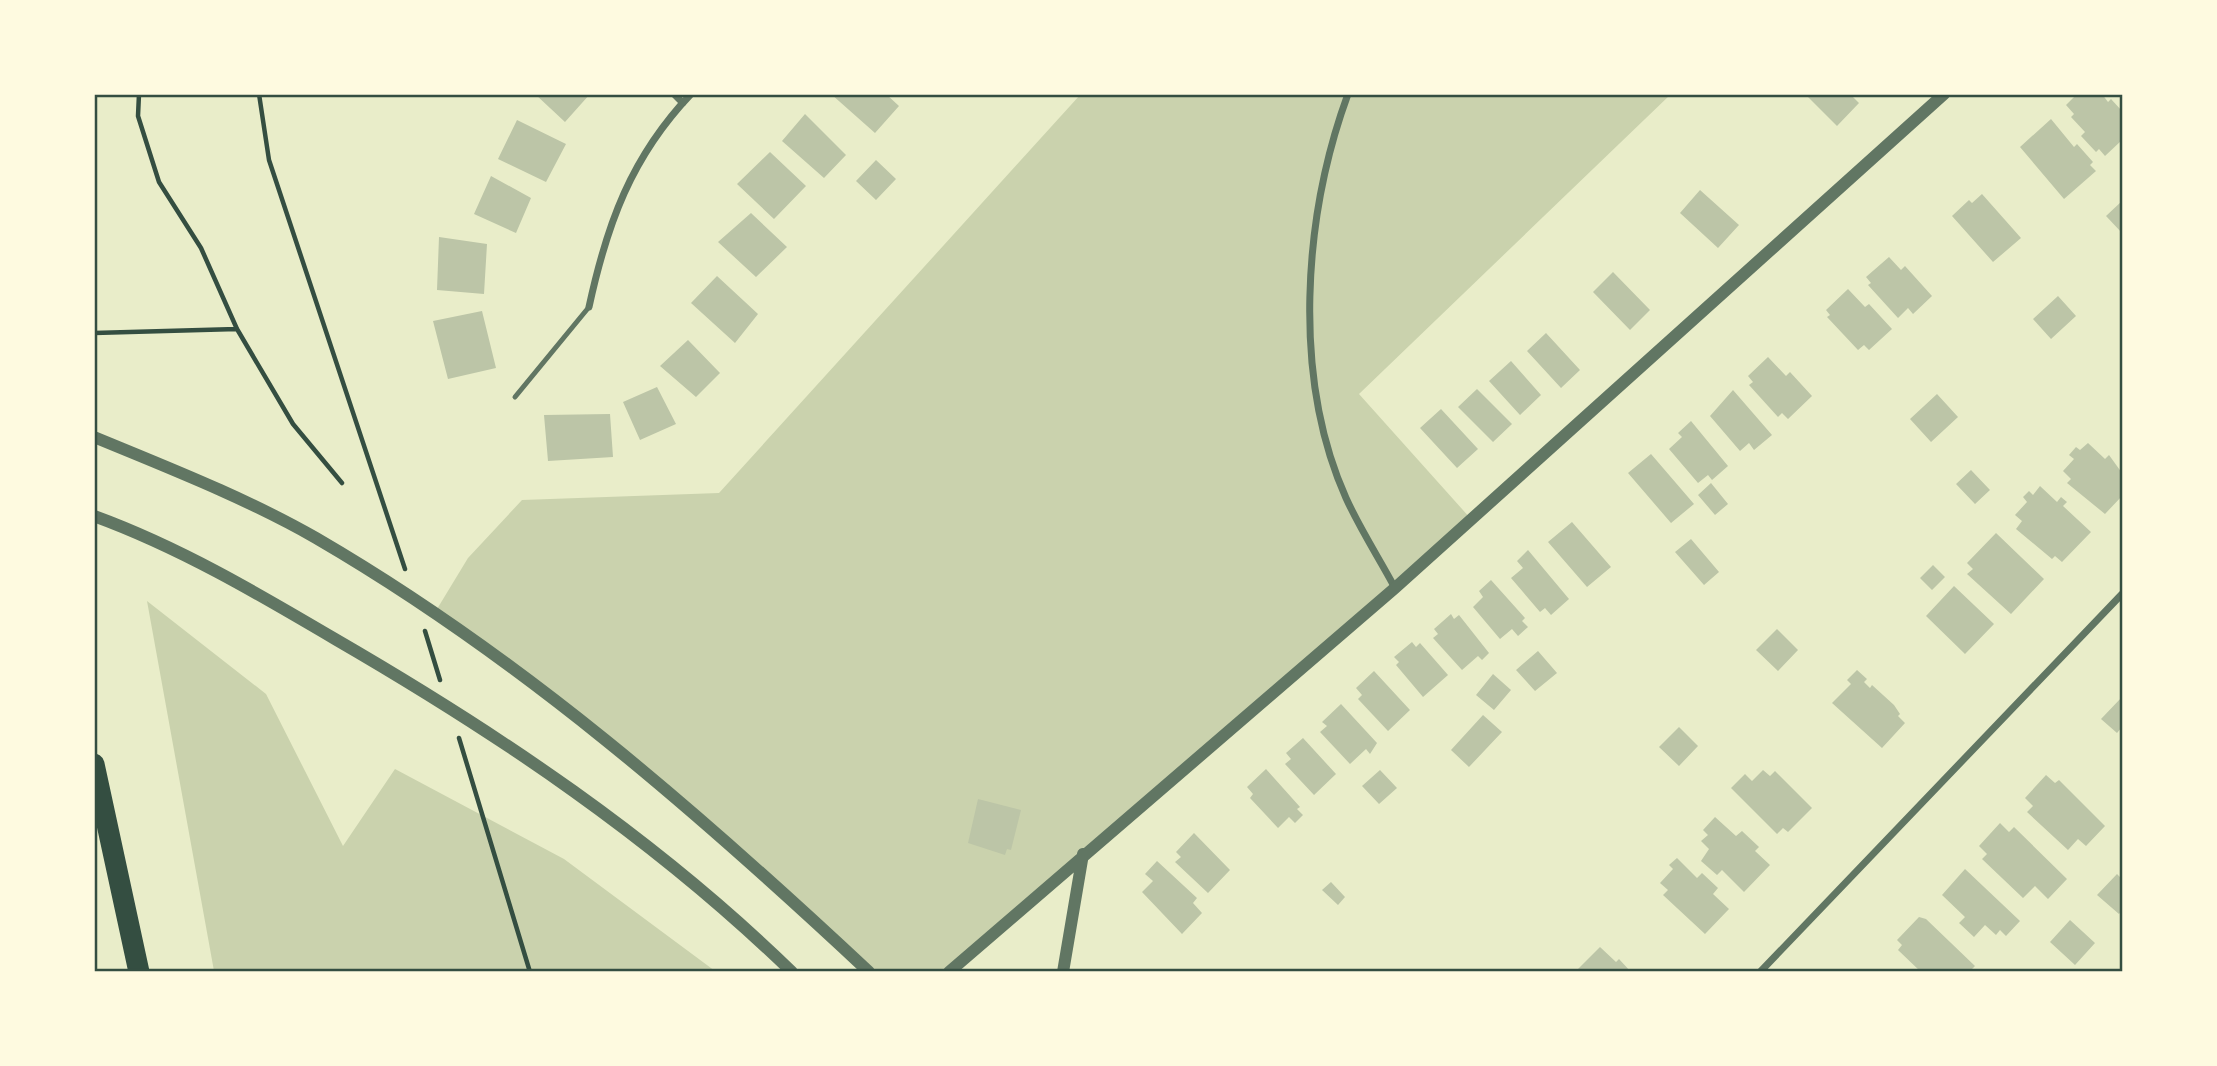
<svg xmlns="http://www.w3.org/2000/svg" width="2217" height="1066" viewBox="0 0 2217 1066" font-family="'Libre Baskerville',serif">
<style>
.green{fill:#cad2ad}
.building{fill:#bcc5a7}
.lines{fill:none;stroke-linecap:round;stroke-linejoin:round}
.path{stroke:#344e41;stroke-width:4.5}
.service{stroke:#617663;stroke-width:5}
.minor{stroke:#617663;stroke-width:7}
.tertiary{stroke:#617663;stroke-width:12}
.motorway{stroke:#344e41;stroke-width:21}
.neatline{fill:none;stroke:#344e41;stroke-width:2.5}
</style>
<rect width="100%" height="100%" fill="#e9edc9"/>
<!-- green -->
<path class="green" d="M1080 95H1670L1359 394 1471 519 949 971H869L675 797 434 614 468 558 522 500 719 493Z
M147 601 266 694 343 846 395 769 564 859 715 971H214Z"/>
<!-- building -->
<path class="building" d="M535 94H590L565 122Z
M831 94H886L899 106 875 133Z
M1805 94H1850L1859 103 1837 126Z
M2077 94H2102L2108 102 2111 99 2122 111V140L2105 156 2099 149 2096 152 2081 136 2085 132 2071 117 2074 114 2066 105Z
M805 114 846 155 824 178 782 141Z
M2051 119 2074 147 2077 144 2093 162 2090 165 2096 171 2064 199 2020 147Z
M517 120 566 144 546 182 498 159Z
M770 152 806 186 774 219 737 184Z
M876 160 896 179 876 200 856 181Z
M491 176 531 198 516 233 474 214Z
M1700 190 1739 225 1718 248 1680 213Z
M1982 194 2021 238 1993 262 1952 216 1969 200 1972 203Z
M2122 201V233L2106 216Z
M751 213 787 247 756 277 718 242Z
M439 237 487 244 484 294 437 290Z
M1889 257 1901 270 1905 266 1932 296 1913 314 1908 308 1898 318 1868 285 1871 283 1866 277Z
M1613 272 1650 310 1630 330 1593 292Z
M717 276 758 314 735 343 691 303Z
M1848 289 1865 307 1869 304 1892 329 1869 350 1864 345 1858 350 1827 317 1830 315 1826 310Z
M2058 296 2076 316 2051 339 2033 319Z
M482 311 496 368 448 379 433 321Z
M1546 333 1580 370 1561 388 1527 351Z
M688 340 720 373 696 397 660 366Z
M1768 357 1786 376 1790 372 1812 396 1788 419 1782 413 1778 417 1749 385 1753 382 1748 376Z
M1511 361 1541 395 1520 415 1489 381Z
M657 387 676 424 640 440 623 402Z
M1477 389 1512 424 1493 442 1458 407Z
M1733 390 1772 435 1754 450 1749 443 1740 451 1710 416Z
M1937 394 1958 417 1931 442 1910 419Z
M1441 409 1478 449 1457 468 1420 428Z
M610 414 613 457 548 461 544 415Z
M1691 421 1728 466 1712 480 1708 475 1698 483 1669 449 1682 437 1678 433Z
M2088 443 2105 459 2109 455 2122 473V496L2105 514 2067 483 2071 479 2063 471 2074 459 2069 455 2076 447 2080 450Z
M1651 454 1694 504 1671 523 1628 473Z
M1971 470 1990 490 1975 504 1956 484Z
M1711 483 1728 504 1715 515 1698 495Z
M2040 486 2057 502 2061 497 2067 502 2063 506 2091 532 2062 562 2055 556 2052 559 2016 529 2022 521 2015 515 2027 502 2023 497 2029 491 2033 495Z
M1572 522 1611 567 1587 587 1548 542Z
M1996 533 2044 579 2011 614 1967 574 1973 569 1967 563Z
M1691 539 1719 572 1704 585 1675 552Z
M1528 550 1569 599 1551 615 1545 608 1540 612 1511 578 1523 568 1517 561Z
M1933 565 1945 577 1932 590 1920 578Z
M1491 580 1525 618 1522 621 1528 627 1518 636 1512 629 1500 639 1473 607 1483 597 1479 591Z
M1954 586 1994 624 1965 654 1926 616Z
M1451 614 1454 619 1459 615 1489 653 1482 660 1478 656 1462 670 1433 638 1438 634 1434 629Z
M1777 629 1798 650 1778 671 1756 650Z
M1412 642 1416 647 1420 643 1448 675 1423 697 1396 665 1399 662 1394 657Z
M1538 651 1557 673 1535 691 1516 670Z
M1857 670 1867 679 1864 682 1870 688 1872 685 1894 705 1900 714 1898 716 1905 723 1882 748 1832 703 1851 684 1847 680Z
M1374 671 1410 710 1388 731 1358 699 1362 695 1356 688Z
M1493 674 1511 690 1494 710 1476 695Z
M2122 697V727L2117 733 2101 719Z
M1341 704 1377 743 1370 754 1366 749 1350 764 1320 732 1327 726 1322 722Z
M1483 715 1502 732 1469 767 1451 750Z
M1679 727 1698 746 1679 766 1659 747Z
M1303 738 1336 774 1314 795 1285 764 1291 759 1286 753Z
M1266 769 1300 807 1297 809 1303 815 1295 823 1289 817 1278 828 1250 798 1253 794 1247 787Z
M1380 770 1397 788 1379 804 1362 786Z
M1763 770 1770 776 1775 771 1812 808 1788 832 1783 828 1777 834 1731 788 1745 774 1752 781Z
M2046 775 2055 783 2059 780 2105 826 2086 846 2078 839 2068 850 2027 812 2033 806 2025 798Z
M978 799 1021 810 1011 850 1007 849 1005 855 968 843Z
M1715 817 1736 836 1742 831 1759 847 1755 851 1770 865 1744 892 1722 870 1717 875 1701 861 1709 849 1701 841 1708 835 1703 830Z
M2000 823 2009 832 2014 827 2067 879 2048 899 2035 886 2023 898 1982 859 1987 854 1979 846Z
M1194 833 1230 870 1208 893 1175 862 1181 857 1176 852Z
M1677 858 1697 878 1702 873 1718 888 1713 894 1729 909 1705 934 1663 895 1668 890 1660 883 1673 869 1669 865Z
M1157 861 1197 898 1193 903 1202 913 1182 934 1142 892 1153 881 1145 874Z
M1965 869 2020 921 2006 936 2000 930 1996 935 1985 925 1974 937 1959 923 1965 917 1942 895Z
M2117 874 2122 879V910L2119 914 2097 895Z
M1331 882 1345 897 1338 905 1322 890Z
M1919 917 1926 919 1975 966 1969 972H1921L1898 950 1902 945 1897 940Z
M2070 920 2095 943 2075 965 2050 942Z
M1600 947 1616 962 1619 959 1631 972H1575Z"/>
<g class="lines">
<!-- path -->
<path class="path" d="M139 94 138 116 159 182 201 248 237 329 293 424 342 483
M259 94 269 160 405 569
M94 333 237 329
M425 631 440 680
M459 738 530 972"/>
<!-- service -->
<path class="service" d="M515 397 589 307"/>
<!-- minor -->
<path class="minor" d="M674 94 683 103
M1348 94C1303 217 1292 377 1346 498 1360 529 1379 558 1395 588
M589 307C607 224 631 157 691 94
M1760 972 2122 594"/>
<!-- tertiary -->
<path class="tertiary" d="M94 437C169 468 246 498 316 538 519 656 698 812 869 972
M94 516C179 547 257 593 335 639 499 734 655 839 792 972
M949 972 1395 588 1944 94
M1063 972 1083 854"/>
<!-- motorway -->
<path class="motorway" d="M94 764 139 972"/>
</g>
<!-- border -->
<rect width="2217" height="1066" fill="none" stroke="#fefae0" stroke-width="192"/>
<rect x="96" y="96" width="2025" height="874" class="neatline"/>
</svg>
